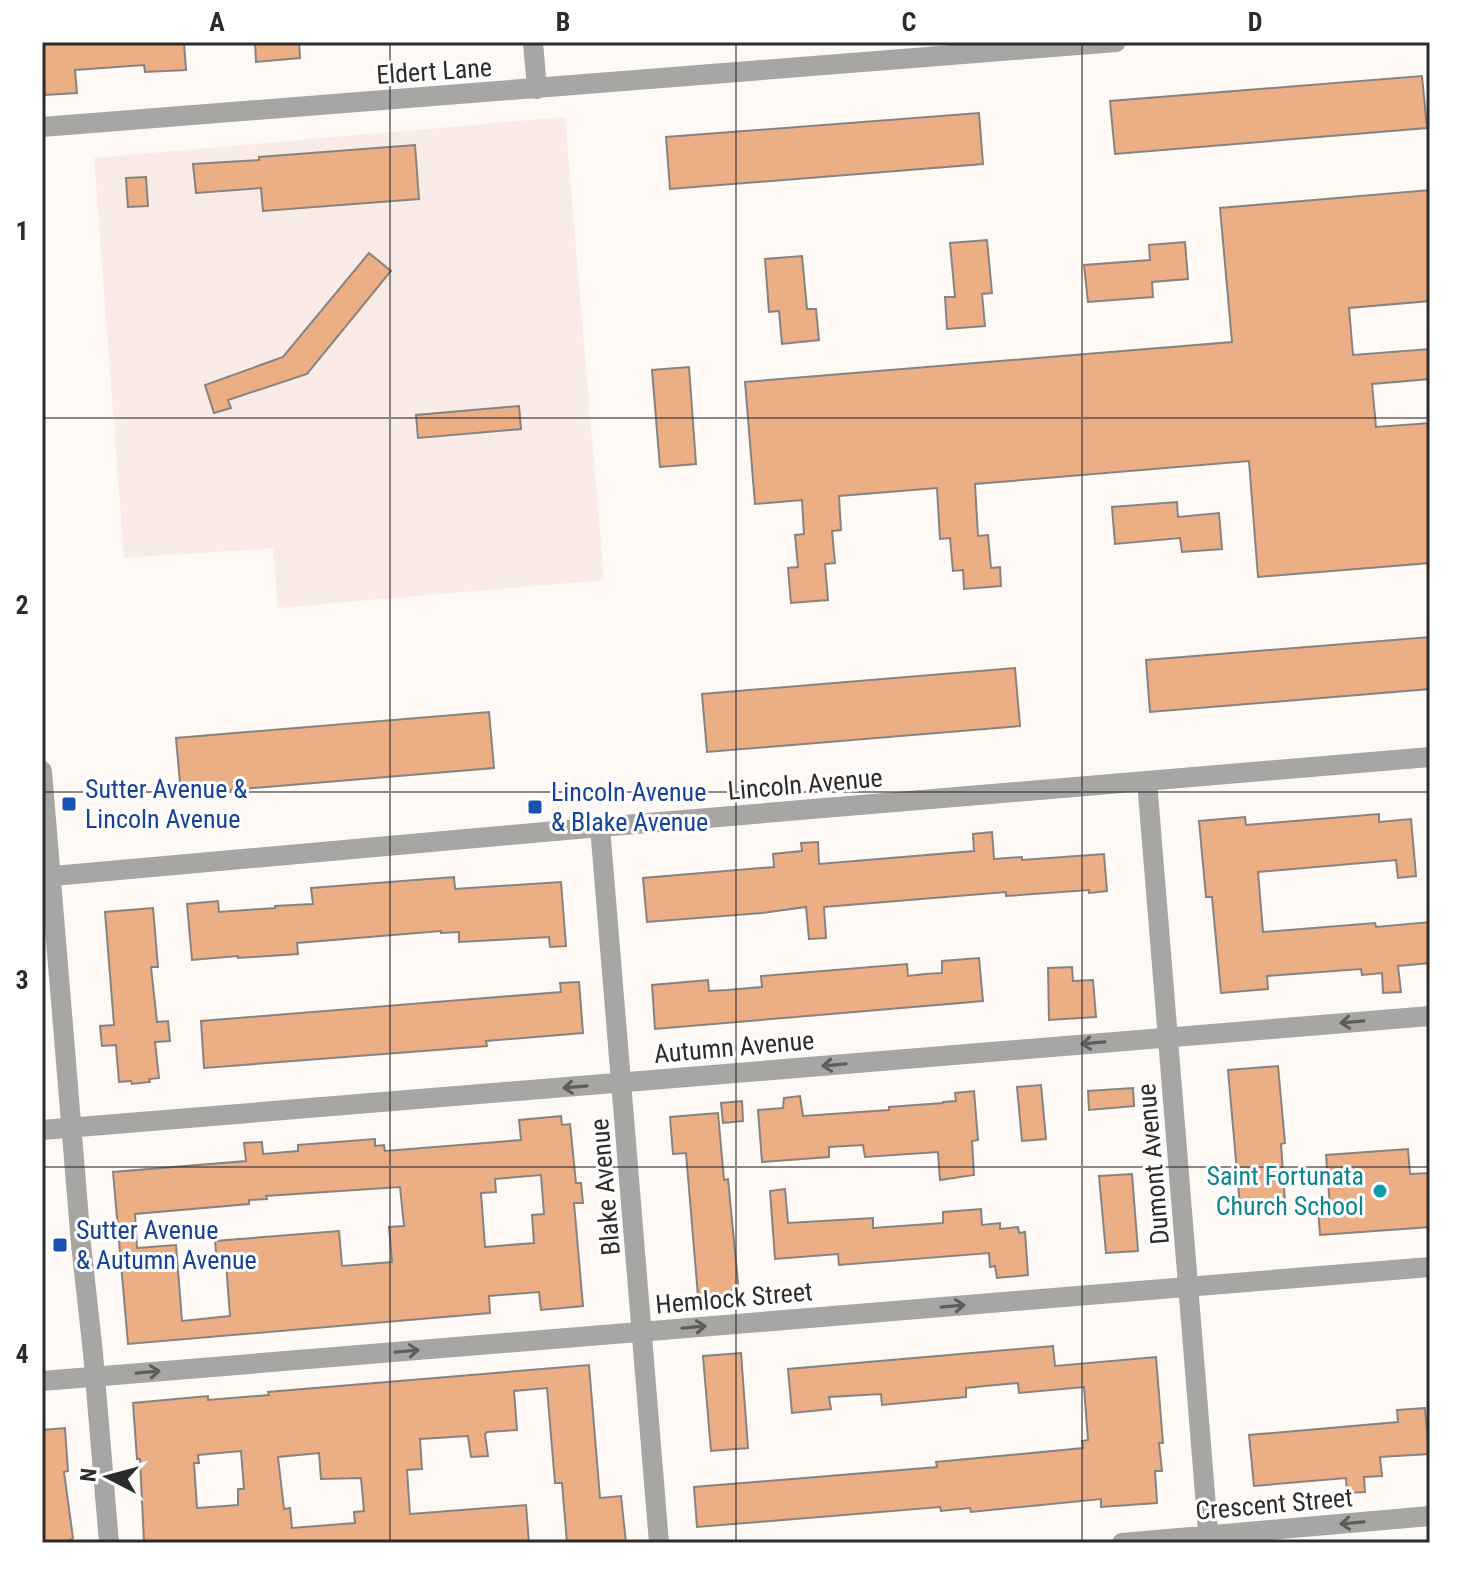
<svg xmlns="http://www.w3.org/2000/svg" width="1472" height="1585" viewBox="0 0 1472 1585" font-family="'Roboto Condensed',sans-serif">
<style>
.built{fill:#f9ebe5}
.building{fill:#ecae85;stroke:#878380;stroke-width:2;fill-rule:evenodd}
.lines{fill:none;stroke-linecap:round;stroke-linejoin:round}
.minor{stroke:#a6a6a4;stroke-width:20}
.oneway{stroke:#5e5d5b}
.grid{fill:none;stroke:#2e2c2b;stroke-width:2;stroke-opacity:0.55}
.transit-dot{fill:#1a4fb4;stroke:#fff;stroke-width:3}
.culture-dot{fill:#0f9aa8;stroke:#fff;stroke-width:3}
.labels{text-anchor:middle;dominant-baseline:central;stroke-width:6;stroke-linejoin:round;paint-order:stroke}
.street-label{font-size:26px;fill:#2e2c2b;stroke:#fff}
.transit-label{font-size:26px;fill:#164399;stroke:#fff;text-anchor:start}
.culture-label{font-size:26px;fill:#0d838f;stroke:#fff;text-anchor:end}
.neatline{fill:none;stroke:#2e2c2b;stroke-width:3}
.grid-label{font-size:26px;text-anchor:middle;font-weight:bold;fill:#2e2c2b}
</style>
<rect width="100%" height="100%" fill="#fff9f6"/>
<!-- built -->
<path class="built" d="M565 117 604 580 278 608 273 548 124 558 94 158Z"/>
<!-- building -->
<path class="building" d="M42 42H184L186 70 145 72 144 65 75 70 77 93 45 95Z
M255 42H299L300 58 256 62Z
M1422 76 1427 128 1115 154 1110 101Z
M979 113 983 164 670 189 666 137Z
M415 145 419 199 263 211 261 188 196 193 193 164 259 160V157Z
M146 177 148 206 128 207 126 178Z
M1430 190V301L1349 308 1353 355 1430 349V379L1372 384 1376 427 1430 423V563L1258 577 1249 461 975 484 978 536 988 535 991 568 1000 567 1001 586 964 589 963 570 953 571 950 538 940 539 937 488 839 496 841 530 832 531 835 563 825 564 828 600 791 603 788 568 798 567 795 535 804 534 802 500 755 504 745 382 1232 342 1220 208Z
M987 240 992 293 982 294 985 326 947 329 945 297H955L950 243Z
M1185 242 1188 279 1152 282 1153 297 1088 302 1084 265 1150 260 1149 245Z
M369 253 391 271 307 374 228 400 231 408 214 413 205 385 283 357Z
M802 256 807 309H816L819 340 782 344 779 311 769 312 765 259Z
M689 367 696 464 660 467 652 370Z
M519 406 521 429 418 438 416 415Z
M1177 502 1178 517 1219 513 1222 549 1182 552 1180 538 1115 544 1112 507Z
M1430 637V689L1150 712 1146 660Z
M1015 668 1020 726 707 752 702 694Z
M489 712 494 768 181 794 176 738Z
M1379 814V822L1411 819 1416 876 1398 878 1396 860 1258 872 1263 932 1375 923 1376 927 1430 922V963L1398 966 1401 992 1383 993 1382 973 1362 975 1361 969 1267 976 1268 989 1221 993 1212 897H1206L1199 821 1245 817 1246 825Z
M992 832 994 859 1022 857V860L1104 854 1107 891 1089 893V890L1006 896V892L824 907 826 938 809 939 806 907 762 913 647 922 643 878 774 867 773 854 802 851 801 843 818 842 819 864 974 851 973 834Z
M454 877 455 889 561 882 566 946 550 947 549 937 459 942V932L441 933V931L297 943 298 954 238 958V956L192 960 187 904 218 901 219 912 275 908V906L313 904 311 888Z
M153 908 158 967H151L157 1022 168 1021 170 1041 155 1042 159 1078 149 1079 150 1082 132 1084 131 1081 119 1082 116 1045 102 1046 100 1026 114 1025 105 912Z
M979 958 983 1001 655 1029 652 985 708 980 709 991 727 990 762 987 761 976 907 964 908 976 925 974 942 973V961Z
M1072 967 1073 981 1093 980 1096 1017 1049 1020 1048 968Z
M579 982 583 1033 486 1041 487 1046 204 1068 201 1021 561 992 560 983Z
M1278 1066 1285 1143 1281 1144 1285 1202 1240 1206 1228 1070Z
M1041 1085 1046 1139 1022 1141 1017 1087Z
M1133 1088 1134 1106 1089 1110 1088 1091Z
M974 1091 978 1140 972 1141 974 1175 940 1180 938 1152 865 1157 863 1145 829 1147V1157L762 1162 758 1110 783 1108 784 1098 800 1096 803 1116 889 1110V1107L943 1103V1102L956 1101 955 1093Z
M742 1101 743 1121 723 1123 721 1103Z
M718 1113 724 1180 728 1179 739 1293 698 1296 686 1153 673 1154 670 1117Z
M561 1116 562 1125 570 1124 576 1183H581L583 1203H574L583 1306 541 1310 539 1292 489 1296 490 1313 128 1344 113 1172 246 1161 244 1143 262 1142 263 1154 298 1151V1145L375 1139V1146L384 1145 385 1151 521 1140 519 1120ZM541 1175 544 1214 532 1215 534 1243 485 1247 481 1193 496 1192 495 1179ZM400 1187 404 1226 389 1227 392 1262 342 1266 339 1231 215 1241 217 1264 226 1263 230 1316 182 1321 176 1245 137 1248 135 1214 249 1204V1200L267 1199 266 1196Z
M1408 1149 1410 1174 1430 1173V1227L1320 1235 1318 1208 1330 1207 1326 1155Z
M1132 1174 1138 1251 1106 1253 1099 1176Z
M785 1189 788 1223 873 1218V1228L943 1223V1212L981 1209 982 1225 1000 1223V1229L1018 1227 1019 1233 1025 1232 1028 1275 997 1278 995 1266 990 1267 989 1253 839 1265 838 1254 775 1259 770 1191Z
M1053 1346 1055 1366 1156 1357 1163 1443H1159L1162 1471H1155L1157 1503 1101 1507V1499L971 1512 970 1508 941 1511 940 1507 697 1527 694 1487 937 1467 936 1462 1083 1448 1082 1441 1088 1440 1084 1387 1019 1393 1018 1383 985 1386 966 1388V1397L882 1405 881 1394 829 1397 831 1409 792 1413 788 1369Z
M741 1353 748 1448 711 1451 703 1356Z
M589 1365 600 1498 621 1496 626 1543H567L562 1483H555L547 1388 514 1391 517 1430 487 1432 485 1434 488 1456 471 1457 468 1436 420 1439 422 1469 407 1470 410 1514 526 1505 529 1543H241V1541L218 1543H144L140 1459H137L133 1403 208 1396V1400L269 1395 268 1392ZM241 1451 244 1489H238V1505L197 1508 194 1463H199L198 1455ZM319 1453 321 1479 361 1478 364 1511 354 1512 355 1523 292 1528 290 1508 284 1509 278 1457Z
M1425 1408 1429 1454 1380 1457 1382 1476 1364 1477 1365 1492 1347 1493 1346 1478 1254 1486 1249 1435 1398 1422 1397 1410Z
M65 1428 68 1471 64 1472 73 1538 66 1543H42V1430Z"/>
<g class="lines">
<!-- minor -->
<path class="minor" d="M533 42 537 89
M42 127 1116 42
M42 771 81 1244 93 1353 109 1543
M1147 781 1209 1543
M600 827 659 1543
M42 877 600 827 1430 757
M42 1130 1430 1016
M42 1381 1430 1267
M1122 1543 1430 1516"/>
</g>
<!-- one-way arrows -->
<defs><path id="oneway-shaft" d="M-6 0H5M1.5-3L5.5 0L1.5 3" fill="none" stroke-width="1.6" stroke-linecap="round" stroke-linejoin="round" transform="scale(2)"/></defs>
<g class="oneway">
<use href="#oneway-shaft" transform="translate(1352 1022) rotate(175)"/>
<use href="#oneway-shaft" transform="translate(1093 1043) rotate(175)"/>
<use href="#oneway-shaft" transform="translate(834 1065) rotate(175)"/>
<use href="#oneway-shaft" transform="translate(575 1087) rotate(175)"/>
<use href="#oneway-shaft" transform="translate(953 1306) rotate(-5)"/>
<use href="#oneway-shaft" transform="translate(694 1327) rotate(-5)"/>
<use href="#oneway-shaft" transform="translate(407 1351) rotate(-5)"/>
<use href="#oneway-shaft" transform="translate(148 1372) rotate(-5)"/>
<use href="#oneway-shaft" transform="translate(1352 1523) rotate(175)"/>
</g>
<!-- grid -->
<path class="grid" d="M390 42V1543M736 42V1543M1082 42V1543M42 418H1430M42 792H1430M42 1167H1430"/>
<!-- markers -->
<g class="transit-dot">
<rect x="61" y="796" width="16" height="16" rx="4"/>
<rect x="527" y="799" width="16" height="16" rx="4"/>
<rect x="52" y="1237" width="16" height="16" rx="4"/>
</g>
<circle class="culture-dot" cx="1380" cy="1191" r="8"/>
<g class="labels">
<!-- street labels -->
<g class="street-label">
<text transform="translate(434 71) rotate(-4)">Eldert Lane</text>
<text transform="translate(805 784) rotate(-5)">Lincoln Avenue</text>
<text transform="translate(734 1047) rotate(-5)">Autumn Avenue</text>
<text transform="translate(1153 1164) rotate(-95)">Dumont Avenue</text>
<text transform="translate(605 1187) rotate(-95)">Blake Avenue</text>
<text transform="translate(734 1298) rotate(-5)">Hemlock Street</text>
<text transform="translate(1274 1504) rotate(-5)">Crescent Street</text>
</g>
<!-- transit labels -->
<g class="transit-label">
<text x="85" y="789">Sutter Avenue &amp;<tspan x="85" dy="30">Lincoln Avenue</tspan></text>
<text x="551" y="792">Lincoln Avenue<tspan x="551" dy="30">&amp; Blake Avenue</tspan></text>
<text x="76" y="1230">Sutter Avenue<tspan x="76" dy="30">&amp; Autumn Avenue</tspan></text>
</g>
<!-- culture labels -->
<g class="culture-label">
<text x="1364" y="1176">Saint Fortunata<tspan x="1364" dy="30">Church School</tspan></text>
</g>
</g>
<!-- border -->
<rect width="1472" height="1585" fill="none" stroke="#ffffff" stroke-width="88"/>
<!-- north arrow -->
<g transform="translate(108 1477) rotate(276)" stroke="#ffffff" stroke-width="6" paint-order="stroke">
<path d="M0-6L14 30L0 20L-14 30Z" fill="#2e2c2b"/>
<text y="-12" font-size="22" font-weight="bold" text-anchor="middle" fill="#2e2c2b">N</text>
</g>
<rect x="44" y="44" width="1384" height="1497" class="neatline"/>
<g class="grid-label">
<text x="217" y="31">A</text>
<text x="563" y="31">B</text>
<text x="909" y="31">C</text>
<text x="1255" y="31">D</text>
<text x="22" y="240">1</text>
<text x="22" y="614">2</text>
<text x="22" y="989">3</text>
<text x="22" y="1363">4</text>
</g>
</svg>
